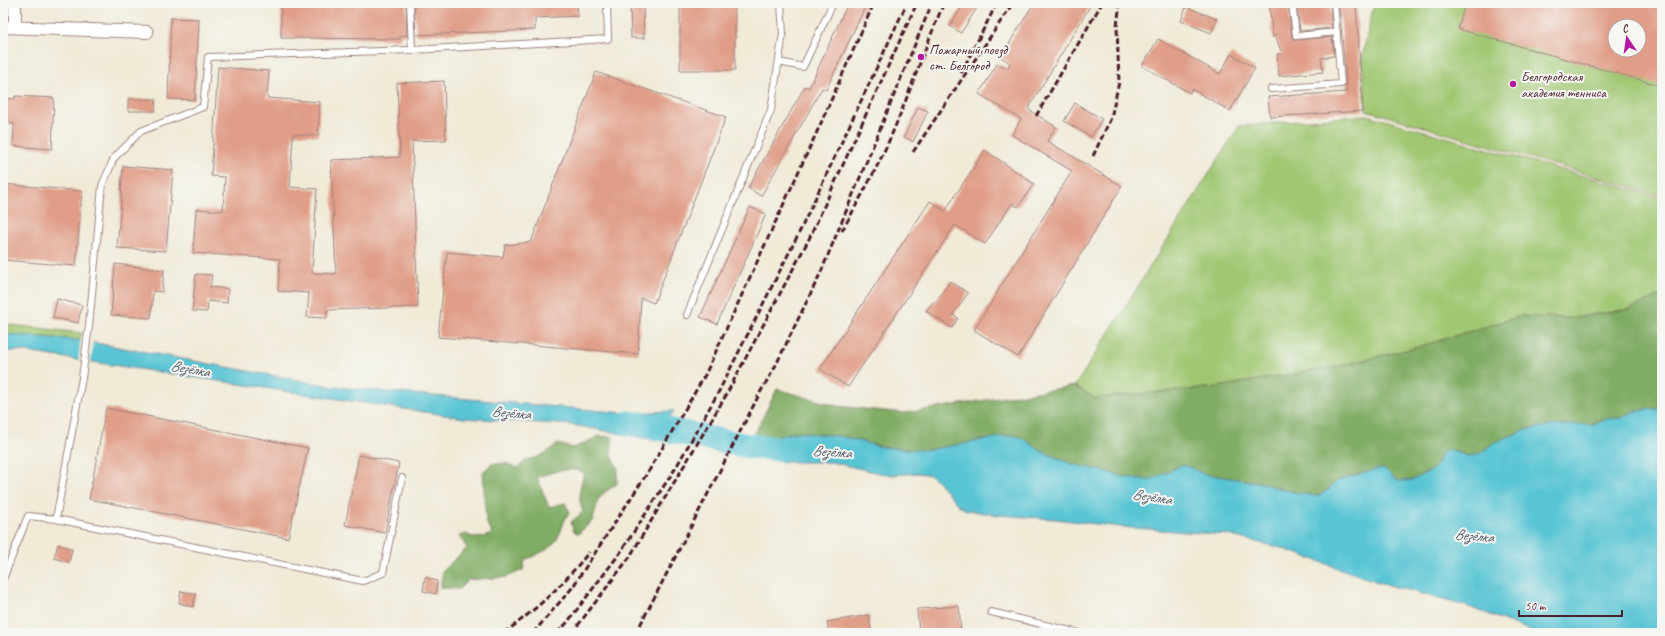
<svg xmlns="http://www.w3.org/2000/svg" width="1665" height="636" viewBox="0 0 1665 636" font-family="Caveat,sans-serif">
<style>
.green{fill:#a0c772;stroke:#75734e;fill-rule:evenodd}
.forest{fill:#80ac64;stroke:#656648}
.water{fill:#59c4d4;stroke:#527280}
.pier{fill:#f0ead7}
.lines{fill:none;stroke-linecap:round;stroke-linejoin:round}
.river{stroke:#59c4d4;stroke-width:25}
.building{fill:#e09d87;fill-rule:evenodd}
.service-casing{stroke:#9d8481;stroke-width:8}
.minor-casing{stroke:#9d8481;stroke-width:14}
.service{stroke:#fff;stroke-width:6}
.minor{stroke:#fff;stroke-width:12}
.rail{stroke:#4a1f2b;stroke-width:3;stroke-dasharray:6 3;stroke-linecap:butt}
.poi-dot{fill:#b5179e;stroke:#f6f6f2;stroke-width:1.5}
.labels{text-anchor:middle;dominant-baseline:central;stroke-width:4;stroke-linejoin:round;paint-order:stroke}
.poi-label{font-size:14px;fill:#4a1f2b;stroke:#f6f6f2;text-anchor:start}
.water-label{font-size:15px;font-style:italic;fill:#4f5966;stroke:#f6f6f2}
</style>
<rect width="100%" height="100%" fill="#f6f6f2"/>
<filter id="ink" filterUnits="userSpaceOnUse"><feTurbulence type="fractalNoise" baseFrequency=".025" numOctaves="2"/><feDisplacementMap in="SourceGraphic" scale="8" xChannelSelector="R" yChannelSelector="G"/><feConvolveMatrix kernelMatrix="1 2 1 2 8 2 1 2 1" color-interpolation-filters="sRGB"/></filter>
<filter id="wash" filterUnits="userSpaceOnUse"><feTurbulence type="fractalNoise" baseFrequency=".012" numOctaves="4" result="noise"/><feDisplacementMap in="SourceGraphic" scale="16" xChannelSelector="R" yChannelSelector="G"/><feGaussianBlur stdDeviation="0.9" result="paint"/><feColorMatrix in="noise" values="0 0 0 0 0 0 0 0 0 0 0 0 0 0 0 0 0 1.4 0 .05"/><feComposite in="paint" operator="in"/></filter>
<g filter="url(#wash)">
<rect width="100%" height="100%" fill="#f0ead7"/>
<!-- green -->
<path class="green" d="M1374 3H1662V196L1366 110 1362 58ZM1615 26H1639V50H1615Z
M1367 115 1662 198V294L1630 309 1569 318 1521 316 1418 347 1339 366 1217 387 1095 398 1075 386 1239 126Z
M3 324 82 333 80 340 3 334Z"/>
<!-- forest -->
<path class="forest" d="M1662 294V409H1654L1630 414 1621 418 1605 419 1587 426H1547L1525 430 1493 443 1481 453 1474 455 1467 456 1453 450 1440 455 1437 464 1433 469 1413 480 1400 481 1395 479 1386 470 1382 469 1374 470 1342 479 1320 495 1315 496 1285 490 1258 482 1203 474 1190 467 1174 468 1165 474 1150 480 1124 477 1108 472 1072 464 1041 451 1024 439 1017 436H1006L933 449 917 450 882 447 844 437 808 433 795 432 763 440 752 439 777 389 837 406 905 413 1074 386 1095 398 1217 387 1339 366 1418 347 1521 316 1569 318 1630 309Z
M599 436 613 437 611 454 618 468 617 484 605 492 598 500 593 520 578 534 573 530 571 522 583 512C577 496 580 488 584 473 569 465 552 473 537 477L549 507 565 503 570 512C562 522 564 527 558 537 553 549 536 555 525 560L523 570 507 577 468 580 459 589 440 588 443 570 467 548 459 536 466 534C476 539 482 539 492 533L486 522 483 472 491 464 505 463 518 468C529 455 530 461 542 455 548 452 553 447 558 444L574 448Z"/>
<!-- water -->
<path class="water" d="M3 334 80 340 335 387 625 413 674 411 655 440 573 425 464 418 20 351H3Z
M1654 409H1662V633H1537L1469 607 1378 582 1281 548 1228 535 1120 527 1056 519 998 515 966 510 958 505 938 481 930 475 919 473 893 475 879 473 831 462H782L745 454 747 446 752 439 764 440 795 432 808 433 844 437 882 447 917 450 933 449 1006 436H1017L1024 439 1041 451 1072 464 1108 472 1124 477 1150 480 1182 465 1190 467 1203 474 1258 482 1285 490 1315 496 1320 495 1329 489 1337 481 1374 470 1382 469 1386 470 1395 479 1400 481 1413 480 1433 469 1437 464 1440 455 1449 449 1467 456 1474 455 1481 453 1493 443 1525 430 1547 426 1593 424 1605 419 1621 418 1635 411Z"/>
<!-- pier -->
<path class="pier" d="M81 338 93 341 91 364 78 362Z"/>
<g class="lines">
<!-- river -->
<path class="river" d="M628 423 644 425 747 446 780 449"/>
</g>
<g id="blocks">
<!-- building -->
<path class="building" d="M281 3H406L407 35 400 36V39L281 38Z
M414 3H577L578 16 535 18V30L416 35Z
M630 3H643L644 38H631Z
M680 3H735V70H680Z
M848 3H867L826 90 822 88 761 196 748 188 805 86 809 88Z
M964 3H980L961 33 950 26Z
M1034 3H1092L1028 109 1056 127 1047 141 1122 186 1018 357 974 330 1072 171 1012 135 1021 119 979 94 997 64 1008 68 1010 63 1001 57Z
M1269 3H1288L1292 37 1294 40 1332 37 1334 56 1321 58 1323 72 1279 76 1277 54H1282L1275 35 1273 38Z
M1297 3H1330L1332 28 1300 31Z
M1339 3H1356L1363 111 1270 117 1268 97 1347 92Z
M1465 3H1643L1662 8V86L1458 29ZM1615 26H1639V50H1615Z
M1186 7 1217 19 1211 33 1181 21Z
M171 18 199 19 195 100 168 99Z
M1158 39 1220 74 1231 54 1255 68 1230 111 1192 89 1190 93 1142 66Z
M218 67 269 71 267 98 320 102 318 136 293 134 290 187 317 189 312 273 336 274 331 160 400 157 397 83 444 81 446 140 412 141 418 307 327 310V318L307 317 309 293 278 291 280 259 193 253 196 209 223 211 225 177 211 176Z
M596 72 726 117 654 303 641 298 638 354 438 337 447 252 503 257 505 245 531 242Z
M15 96 54 98 52 149 13 146 14 124 3 123V98L15 99Z
M128 99H156L155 111H128Z
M1075 103 1102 119 1091 137 1064 121Z
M918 107 928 111 913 142 904 137Z
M985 150 1034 184 1018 207 1012 203 985 244 955 225 848 387 820 369 930 201 945 211Z
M123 166 173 170 166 251 117 248 122 191H121Z
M3 184 82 191 76 266 3 260Z
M750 207 766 214 717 324 700 317Z
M115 264 164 270 162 292 153 291 151 318 111 315Z
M196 274 212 275 210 287 228 289 227 303 208 301 207 312 192 311Z
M950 281 968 293 953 315 958 318 952 328 926 311 933 302 935 303Z
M57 299 82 305 78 323 53 318Z
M106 408 308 448 288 538 89 499Z
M359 455 399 463 385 533 345 525Z
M58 544 72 549 69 562 54 558Z
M425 577 437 581 436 594 423 591Z
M181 591 196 594 193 607 179 603Z
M959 606 961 633H919L917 609Z
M869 615 871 633H829L827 622Z"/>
</g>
</g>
<g filter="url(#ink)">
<use href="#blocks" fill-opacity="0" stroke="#9d8481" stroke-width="1"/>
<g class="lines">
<defs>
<path id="service" d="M410 3 412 50 608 39 607 3
M1292 3 1296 36 1337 32
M779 62 803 67 833 3
M1271 89 1341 84 1334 3
M687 315 771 110 783 34 781 3
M402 478 383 573 363 581 56 519 82 378 89 326 102 186 114 158 141 131 203 107 208 57 412 50
M3 579 28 516 56 519
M991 612 1079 633"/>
<path id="minor" d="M15 3V27
M3 27 147 32"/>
</defs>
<!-- service casing -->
<use href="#service" class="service-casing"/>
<!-- minor casing -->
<use href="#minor" class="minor-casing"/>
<!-- service -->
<use href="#service" class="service"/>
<!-- minor -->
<use href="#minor" class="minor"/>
<!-- rail -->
<path class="rail" d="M961 73 997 3
M1036 116 1102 3
M913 152 1013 3
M1093 156 1111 118 1119 82 1117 26 1120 3
M842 231C855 207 869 183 881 158 905 108 922 54 944 3
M504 633C538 608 563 585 589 552
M533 633 572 588 650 469 705 375 821 123 874 3
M557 633 566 624 620 553 675 469 718 393 799 233 907 3
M572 633 629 558 725 397 809 239 917 3
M636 633 761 391 774 369 821 272 932 3"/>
</g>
</g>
<!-- markers -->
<g class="poi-dot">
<circle cx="921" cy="57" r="4"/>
<circle cx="1513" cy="84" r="4"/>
</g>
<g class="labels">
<!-- poi labels -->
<g class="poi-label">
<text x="929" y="49">Пожарный поезд<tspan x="929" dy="16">ст. Белгород</tspan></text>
<text x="1521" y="76">Белгородская<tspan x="1521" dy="16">академия тенниса</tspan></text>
</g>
<!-- water labels -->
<g class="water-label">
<text transform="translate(190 369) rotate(10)">Везёлка</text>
<text transform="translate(511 413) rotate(5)">Везёлка</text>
<text transform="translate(832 452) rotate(4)">Везёлка</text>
<text transform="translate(1152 497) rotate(9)">Везёлка</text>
<text transform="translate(1474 536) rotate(5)">Везёлка</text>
</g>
</g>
<!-- margin -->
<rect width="1665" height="636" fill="none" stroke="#f6f6f2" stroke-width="16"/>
<!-- north arrow -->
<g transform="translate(1627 38) rotate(347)"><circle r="19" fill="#f6f6f2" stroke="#b1a0a2"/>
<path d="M0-3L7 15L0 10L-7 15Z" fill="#b5179e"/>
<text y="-6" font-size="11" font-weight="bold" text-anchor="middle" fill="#4a1f2b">С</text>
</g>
<!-- scale -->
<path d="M1519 610v6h103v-6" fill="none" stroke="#4a1f2b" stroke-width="2"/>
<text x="1525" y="610" font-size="12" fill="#4a1f2b" stroke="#f6f6f2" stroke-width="3" paint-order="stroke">50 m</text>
</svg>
